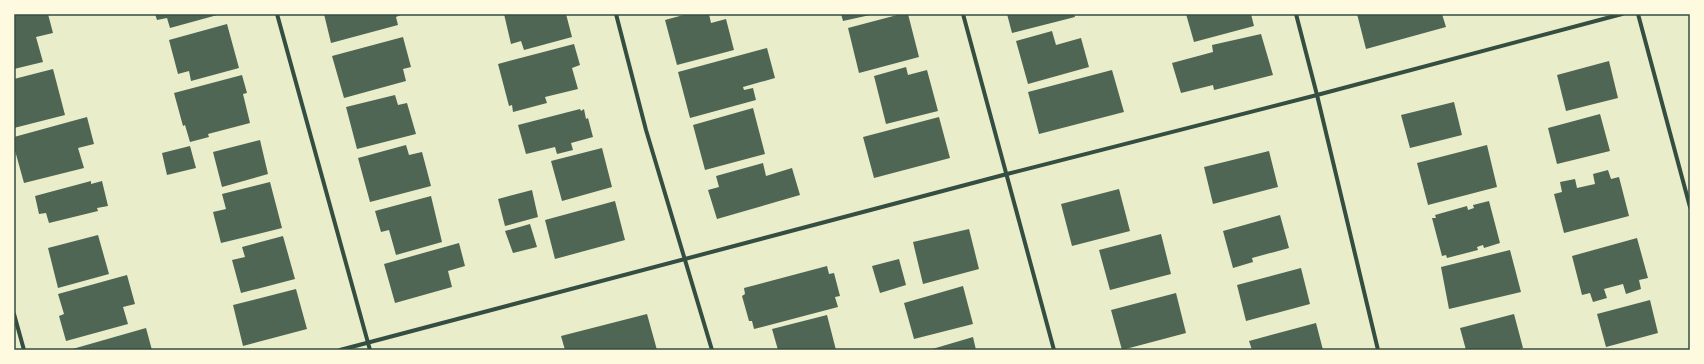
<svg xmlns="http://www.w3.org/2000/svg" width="1704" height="364" viewBox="0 0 1704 364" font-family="'Space Grotesk',sans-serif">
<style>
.building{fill:#4f6655}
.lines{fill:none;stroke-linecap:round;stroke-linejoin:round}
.minor{stroke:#344e41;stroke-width:4}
.neatline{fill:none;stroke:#344e41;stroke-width:1.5}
</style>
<rect width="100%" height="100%" fill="#e9edc9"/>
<!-- building -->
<path class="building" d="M14 14H48L53 33 36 37 43 62 14 69Z
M155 14H221L170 28 167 18 157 20Z
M324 14H403L396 17 398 25 331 43Z
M504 14H566L572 37 524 50 521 41 511 44Z
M687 14H709L711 23 726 19 734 50 677 65 665 20Z
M841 14H869L870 15 843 21Z
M901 14H908L919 57 859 73 848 28Z
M1007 14H1074L1075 17 1012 33Z
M1186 14H1251L1254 26 1194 42Z
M1357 14H1442L1446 27 1366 49Z
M227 24 239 68 191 81 189 71 178 74 169 40Z
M1052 31 1056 45 1081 38 1089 67 1028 84 1016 41Z
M1261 34 1273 75 1214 90 1213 85 1181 93 1172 63 1213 52 1212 45Z
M403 37 411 67 403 69 406 81 344 98 332 56Z
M574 44 580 65 572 68 578 89 545 97 547 103 513 112 512 105 509 106 498 64Z
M767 48 775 78 743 87 744 90 753 88 756 100 690 118 678 72Z
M1609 61 1618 98 1566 111 1557 75Z
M906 67 908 75 927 70 938 111 886 124 874 76Z
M53 69 65 115 14 128V79Z
M1112 70 1124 112 1039 134 1028 92Z
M242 75 247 93 243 94 250 123 208 134 209 137 190 142 185 125 183 126 174 93Z
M395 95 398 105 407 103 416 134 357 149 346 107Z
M1454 102 1462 135 1410 148 1401 115Z
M753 108 765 154 705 170 693 125Z
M580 109 581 111 584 109 586 119 588 118 593 137 571 143 573 150 557 154 555 147 526 154 518 125Z
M1600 114 1610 151 1557 164 1548 128Z
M87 117 94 144 78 148 84 168 24 183 14 147V137Z
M939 117 950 158 874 178 863 137Z
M260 140 268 174 222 187 213 152Z
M406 145 409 155 422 152 431 186 370 202 358 158Z
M1487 145 1497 187 1428 205 1417 163Z
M190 146 196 168 167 175 162 153Z
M602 148 612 187 562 201 551 161Z
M1269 151 1278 187 1213 204 1204 167Z
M763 163 766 176 792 168 800 195 717 219 708 190 719 187 716 176Z
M1608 170 1611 179 1619 177 1629 216 1564 233 1554 194 1562 192 1560 182 1575 179 1577 188 1595 184 1593 174Z
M91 181V184L102 181 108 206 97 208 98 211 49 223 46 213 39 214 35 196Z
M270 182 282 228 221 243 213 212 226 209 222 194Z
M1119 189 1130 231 1072 246 1061 204Z
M532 190 538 217 505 226 498 199Z
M431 196 442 242 396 255 389 230 381 232 375 211Z
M615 201 625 240 555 259 545 220Z
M1489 201 1500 243 1484 248 1483 245 1477 247 1478 250 1447 258 1446 255 1442 256 1432 218H1436L1435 215 1467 206 1468 210 1474 208 1473 205Z
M1280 215 1289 248 1252 258 1253 262 1233 268 1223 231Z
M530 224 537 247 513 253 505 231Z
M969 229 979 269 923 284 913 242Z
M1161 234 1171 274 1110 290 1099 250Z
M98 235 109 274 58 288 48 248Z
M283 236 295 279 241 293 232 260 245 257 242 247Z
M1637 238 1648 278 1639 280 1641 289 1626 294 1623 284 1604 289 1607 298 1593 302 1590 293 1582 295 1572 256Z
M459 243 465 266 448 271 452 287 395 303 384 264Z
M1510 250 1521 292 1449 309 1441 267Z
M899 259 906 285 880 293 872 266Z
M827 266 829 274 834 273 840 296 835 297 838 307 754 329 752 321H749L742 296 745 294 744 288Z
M1301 268 1310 304 1246 321 1237 285Z
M127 275 135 304 123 307 128 324 66 341 59 316 64 314 58 294Z
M963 286 973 324 914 339 904 303Z
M296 289 307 329 243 346 233 305Z
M1176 293 1186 333 1122 350 1111 310Z
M1650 300 1658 333 1606 347 1597 314Z
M647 314 657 350H565L561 336Z
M1514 314 1523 348 1516 350H1466L1460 328Z
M827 315 836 350H778L772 329Z
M1316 323 1323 350H1252L1249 341Z
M146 328 152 350H69Z
M973 337 976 350H929Z"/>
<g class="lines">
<!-- minor -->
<path class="minor" d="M277 14 370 350
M616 14 646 130 712 350
M963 14 1054 350
M1296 14 1317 95 1378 350
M1638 14 1690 207
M14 314 24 350
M340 350 1007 174 1317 95 1622 14"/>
</g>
<!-- border -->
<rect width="1704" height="364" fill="none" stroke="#fefae0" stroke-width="30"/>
<rect x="15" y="15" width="1674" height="334" class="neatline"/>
</svg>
